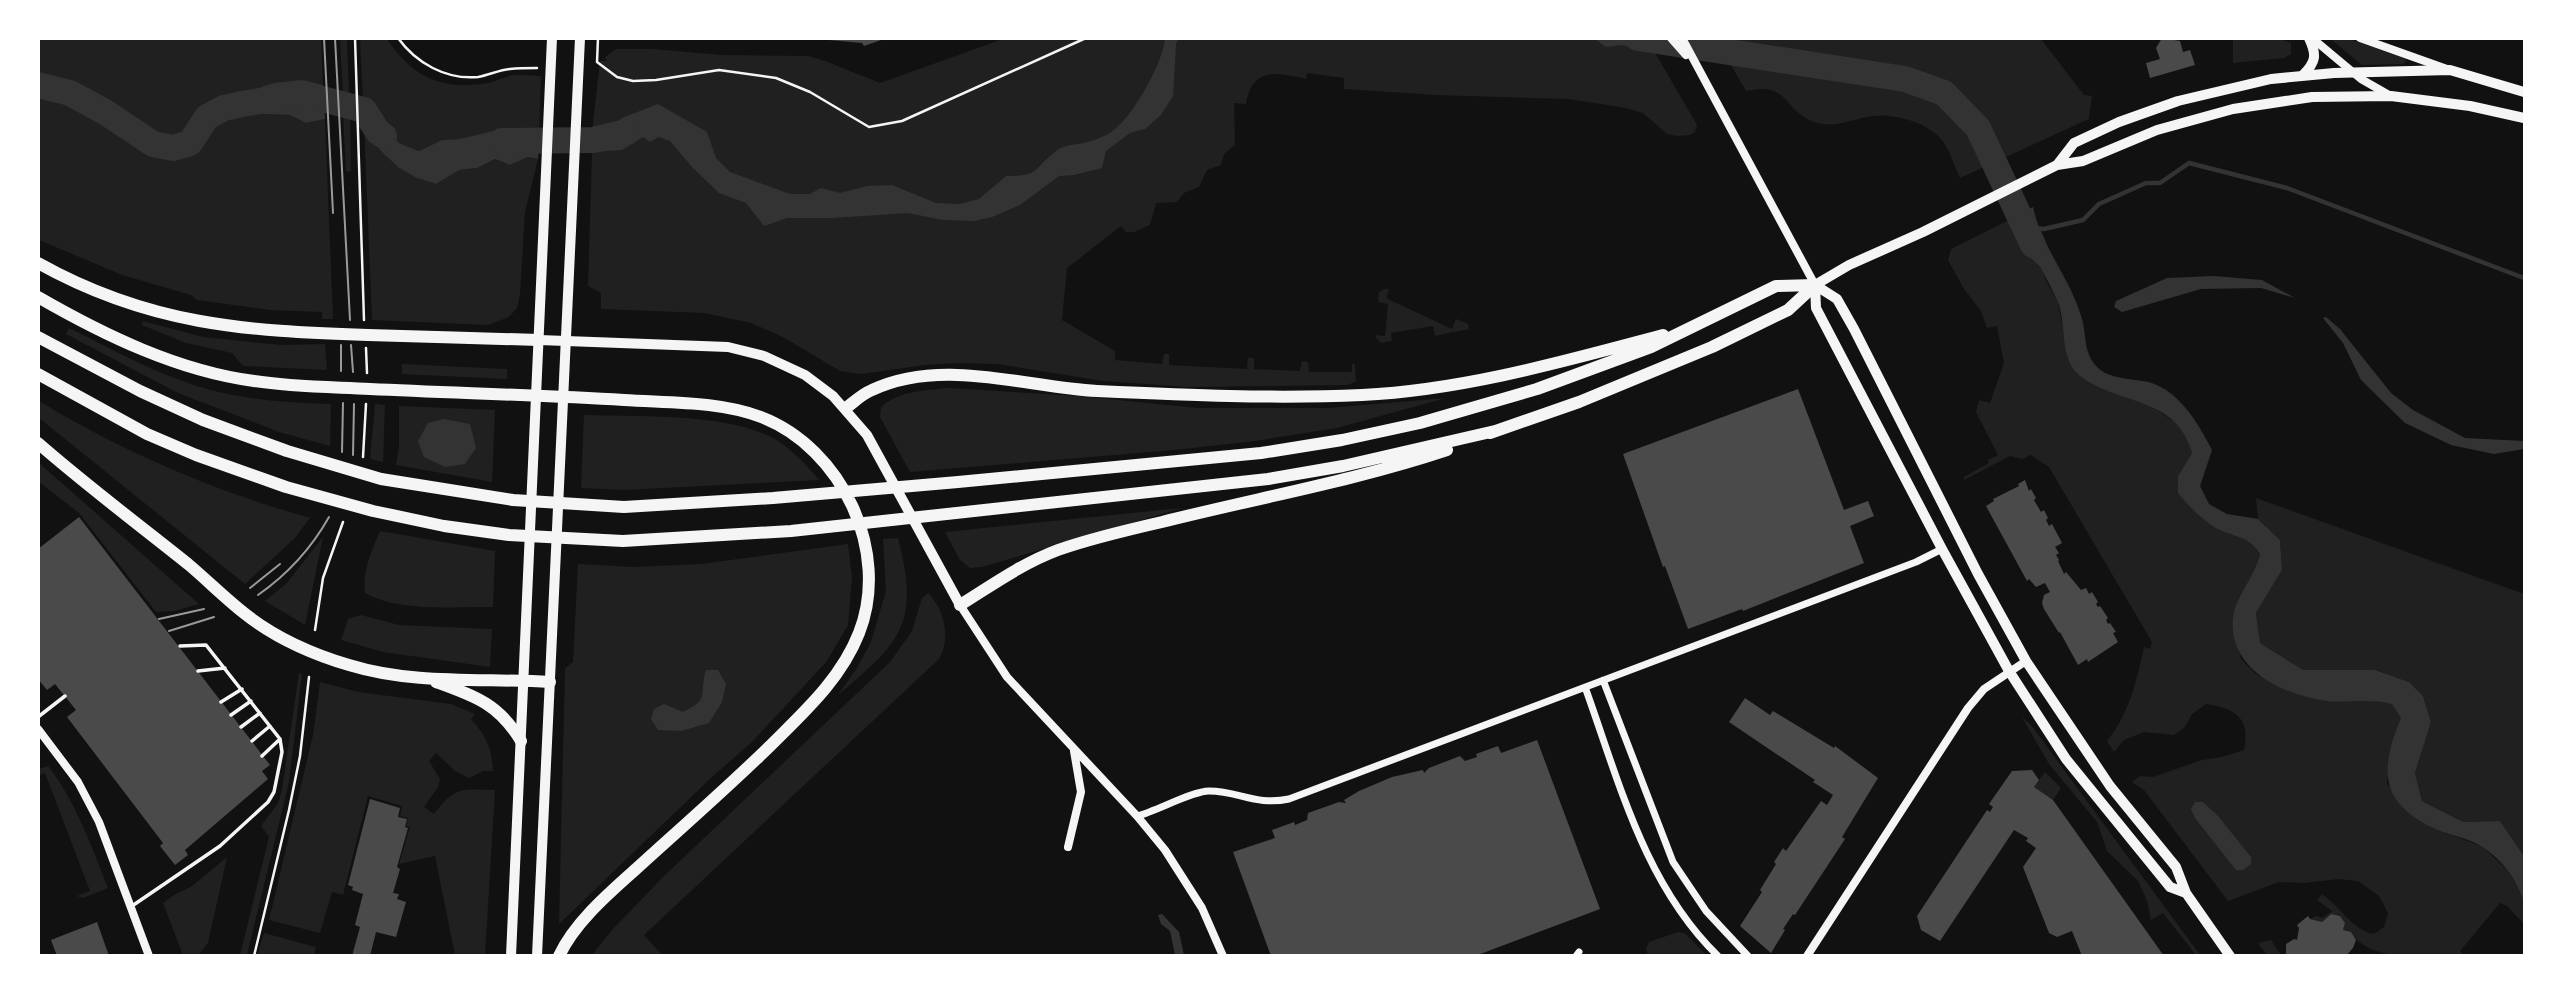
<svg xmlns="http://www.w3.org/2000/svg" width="2563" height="994" viewBox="0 0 2563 994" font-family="Lato,sans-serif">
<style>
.green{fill:#202020;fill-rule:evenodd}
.water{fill:#333}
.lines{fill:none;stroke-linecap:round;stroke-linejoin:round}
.stream{stroke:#333;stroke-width:4.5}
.river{stroke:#333;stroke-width:26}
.building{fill:#4a4a4a}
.path{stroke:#f5f5f5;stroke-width:2.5}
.service{stroke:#f5f5f5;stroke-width:3.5}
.minor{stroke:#f5f5f5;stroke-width:7}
.tertiary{stroke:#f5f5f5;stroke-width:8}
.secondary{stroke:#f5f5f5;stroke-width:10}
.primary{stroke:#f5f5f5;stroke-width:10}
.motorway{stroke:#f5f5f5;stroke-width:12}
.tram{stroke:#9a9a9a;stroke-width:2}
</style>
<rect width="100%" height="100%" fill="#111"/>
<!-- green -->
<path class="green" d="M38 39H321L323 85C288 78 255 87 222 101L232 113 290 115 306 123 325 119 333 319H322V312L270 310 197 300 191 295 122 275 39 240Z
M340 39H347L349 97 343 95Z
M360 39H387C412 77 442 91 488 83 497 81 505 76 514 75 523 74 533 76 541 76L539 138 501 129 459 139 442 140 419 151 399 143 363 100Z
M1003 39H1629L1634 46 1654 51 1697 125 1695 132 1690 135 1677 136 1667 134 1643 113 1626 108 1569 99 1436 95 1344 89V78L1307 73 1306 79C1277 72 1252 67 1246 104L1234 103 1235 145 1224 154 1221 165 1207 170 1199 187 1184 193 1177 202 1156 203 1150 225 1134 232H1126L1121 226 1067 268 1062 320 1115 351V360L1162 364 1164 354H1169V365L1247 369 1248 358H1254V369L1300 371 1302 361 1308 362 1309 372H1352V364H1355L1356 381 1348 385 1188 387 1103 381 998 364 959 363 925 365 861 374 840 371 783 337 751 323 704 313 601 309V293L588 286 593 122 600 61H607L605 57 616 49H653L721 55 808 56 825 61 880 83Z
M1716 39H2041L2084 95 2092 96 2089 119 1960 178C1954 165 1950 150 1941 139 1927 122 1893 113 1872 116 1851 119 1836 129 1814 122 1782 110 1790 81 1746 91Z
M2233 39H2280L2291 43V54L2284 58 2233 63Z
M2333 39H2349L2404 58 2407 61 2403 64 2362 65 2333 41Z
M343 114 350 115 351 171 346 172Z
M364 124 370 134 459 170 477 168 495 159 510 165 528 157 538 159 525 212 520 294 517 308 509 317 488 325 372 320Z
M2009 220 2018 234 2020 246 2043 271 2046 281 2058 302 2068 359 2128 396 2151 406 2175 422 2187 435 2192 453 2178 476 2245 540 2254 544 2260 554 2256 570 2233 615 2241 659 2256 674 2278 686 2327 701 2378 700 2392 703 2401 718 2389 757 2387 784 2429 826 2483 847 2505 868 2521 889 2524 903V924L2507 906 2500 903 2460 951 2464 955C2431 955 2371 965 2351 932L2343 930 2345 923 2340 916 2330 914 2322 922 2310 919 2316 916 2322 918 2332 911 2317 900 2322 894C2340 906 2353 931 2374 934L2384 927 2388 913 2379 896 2358 881 2338 879 2304 883 2279 882 2228 901 2144 790 2132 782 2140 776 2153 777 2202 760 2222 757 2244 750C2251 718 2235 708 2206 704L2192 714 2185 727 2174 735 2144 732 2124 740 2114 752 2107 741C2129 714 2137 680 2144 647L2150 649 2152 642 2049 467 2031 455 2022 459 2010 456 1964 480V477L1989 463 1988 460 1998 455 1976 412 1979 400 1990 403 2004 363 1997 326 1987 328 1981 311 1964 289 1948 260 1951 249Z
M1385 289H1389L1386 298 1452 329 1456 319 1468 324 1469 329 1435 336 1433 326 1391 333 1392 341 1381 343 1376 338V335L1385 336 1388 304 1378 302 1379 292Z
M143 321 203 337 281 345 325 344 327 370 243 366 232 353 186 343 142 325Z
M69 328C120 353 172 383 228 394 262 401 296 403 331 404L330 446 279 432 178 393 66 334Z
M402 364 507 369V379L402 374Z
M949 388 1078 396 1198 408H1328L1446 398 1337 428 1255 441 1174 450 910 472 880 417 881 407C898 391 927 390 949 388Z
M39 401C123 452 214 491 310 518L294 539 245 584 39 418Z
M375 404 385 405 383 462 370 459Z
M399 406 495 410 492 482 396 465 399 447Z
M584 415C639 417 733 412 780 442 795 453 807 465 819 480L625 490 581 488Z
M39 463 199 604 175 611 156 612 79 513 39 482Z
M2256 498 2524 594V856L2500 821 2463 822 2422 801 2415 773 2431 722 2423 696 2409 682 2375 670H2303L2260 643 2256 613 2282 570 2280 540 2258 519Z
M1182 508 982 567 970 568 960 560 945 532Z
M380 531 495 551 493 607C451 606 402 613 365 593 362 571 372 550 380 531Z
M323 537 305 625 265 601 286 584Z
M898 538C920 623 902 641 838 695L857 668 871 642 886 591 883 539Z
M848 544 852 578 848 625 827 661 753 741 713 776 559 924 565 668 573 662 578 564 633 567 701 564ZM703 679 722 702 683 713C699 705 706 697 703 679Z
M928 593C945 610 951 639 939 659L644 935 662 955H592L612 930 663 877 891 661 912 631 922 598Z
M361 615 399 625 492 629 490 667 383 652 341 640 348 619Z
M299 673 302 674 289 782 247 955H240L269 837 261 826 278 803 282 790Z
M320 682 358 692 451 704 475 714 471 719C486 736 492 748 493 771H483L469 778 455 771 436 753 429 761 440 779 438 787 424 807 434 814C455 786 461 789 495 790L485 955H455L435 856 399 864 410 827 406 826 408 818 400 816 402 806 368 796 343 895 332 892 320 933 269 920 313 735Z
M2022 717 2031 725 2200 955H2196L2163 913 2151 920 2147 901 2138 881 2107 851 2097 822 2049 764Z
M48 766C76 802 91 845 108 888L83 898 77 896 90 891 45 773 39 775V769Z
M2045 772 2061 788 2053 800 2034 787Z
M227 857 208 943 198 955H183L163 903 177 893 191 887Z
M1678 932 1686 934 1706 955H1648L1646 949 1649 942Z
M264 933 316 947 314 955H257Z
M2271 940 2281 955H2267L2258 943Z"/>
<!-- water -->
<path class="water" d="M1165 39H1178L1176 44 1173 96 1161 115 1145 129 1130 133 1106 151 1102 168 1074 175 1059 176 1020 205 992 217 974 221 943 220 908 213 833 218H787L764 226 746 203 719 193 693 168 670 141 659 137 650 142 643 137 622 150 592 152V138L609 131 622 118 658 104 707 132 716 158 730 172 790 194H810L821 188 840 193 867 186 892 185 936 203 960 204 979 199 1006 176C1042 176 1032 169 1056 151 1065 144 1077 145 1087 142 1094 141 1101 137 1108 134 1130 123 1163 63 1165 39Z
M1595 39H1646L1654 51 1621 45 1606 47Z
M302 80 323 85 325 119 306 123 290 115 232 113 221 100 274 83Z
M363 100 399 143 419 151 442 140 459 139 501 129 539 138 538 159 528 157 510 165 495 159 477 168 459 170 436 184 415 177 398 167 381 151 364 124Z
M2033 207C2042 248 2071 279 2082 319 2087 337 2083 353 2098 368 2108 378 2130 379 2143 381 2177 386 2198 423 2212 450L2200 486 2209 504 2227 514 2258 519 2280 540 2282 570 2256 613 2260 643 2303 670H2375L2409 682 2423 696 2431 722 2415 773 2422 801 2463 822 2500 821 2524 856V903C2518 881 2503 861 2484 848 2468 837 2446 835 2429 826 2378 800 2381 766 2401 718L2392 704C2370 698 2349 703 2327 701 2283 695 2228 670 2233 618 2235 597 2255 577 2260 554 2249 535 2231 537 2214 527 2199 517 2189 506 2178 493V476L2192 453C2177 395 2115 405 2079 375 2060 359 2066 327 2059 305 2057 299 2043 271 2040 267 2034 261 2027 255 2022 248 2019 244 2020 238 2017 233 2015 229 2011 224 2009 220Z
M2214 276 2262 280 2295 298 2261 288 2201 289 2122 312 2114 307 2116 301 2167 278Z
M2326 317 2340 329 2391 393 2413 410 2465 438 2524 441V449L2494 454 2451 445 2405 423 2361 380 2343 343 2323 318Z
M444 419 470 424 476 448 465 464 445 467 424 457 418 441 428 423Z
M706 670H718L726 684 722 702 709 723 681 731 658 730 651 719 654 709 664 704 683 712C712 698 698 693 706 670Z
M2195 802H2203L2218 816 2251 857V864L2243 870H2236L2195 818 2191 809Z
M1162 914 1179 932 1184 955H1175L1170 931 1161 924 1158 915Z"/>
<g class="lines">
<!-- stream -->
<path class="stream" d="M2035 228 2044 229 2083 220 2099 204 2146 183H2160L2189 163 2287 188 2524 278"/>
<!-- river -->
<path class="river" d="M1638 38 1905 79 1944 93 1978 128 2033 245
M38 85 70 93 105 112 153 144 173 148 190 143 207 117 224 108 242 104 304 94 364 110 378 132 384 136
M502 141 593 140 627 132"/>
</g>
<!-- building -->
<path class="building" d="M829 38H884V39L864 46 862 43 829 40Z
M2162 38 2180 41 2183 52 2190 50 2195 65 2150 78 2146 63 2160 59 2156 48Z
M1798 389 1844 510 1868 501 1874 516 1850 526 1864 563 1743 611 1742 609 1688 629 1665 566 1663 567 1623 454Z
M2025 480 2029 491 2031 489 2036 498 2034 500 2041 512 2044 510 2048 518 2046 520 2049 526 2052 524 2062 543 2055 547 2059 553 2056 555 2059 560 2058 561 2064 574 2066 572 2081 590 2086 588 2089 594 2092 592 2098 602 2096 604 2098 607 2100 606 2108 618 2106 620 2108 624 2110 623 2116 632 2113 633 2118 642 2088 662 2087 659 2078 665 2060 632 2059 633 2044 609 2042 603 2044 595 2050 592 2045 583 2036 587 2029 579 2027 581 1986 506 1994 501 1993 499 2019 486 2018 484Z
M79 517 270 765 262 771 268 779 185 850 188 855 175 865 160 846 163 843 67 717 76 710 55 684 47 690 38 679V549Z
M1745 698 1770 715 1773 711 1834 748 1835 746 1878 778 1842 837 1845 839 1795 915 1793 914 1783 929 1785 930 1771 953 1740 926 1762 892 1760 890 1776 864 1774 862 1783 848 1786 851 1821 801 1827 805 1833 795 1813 782 1815 780 1729 722Z
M1537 740 1600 909 1475 956H1271L1233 852 1275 838 1272 830 1294 822 1295 825 1307 820 1308 813 1339 802 1346 803 1344 800 1359 791 1392 777 1423 770 1424 773 1429 768 1460 756 1465 761 1477 757 1476 754 1498 746 1501 753Z
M2032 770 2039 780 2034 787 2053 800 2164 956H2082L2072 931 2057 937 2049 933 2023 867 2036 848 2026 841 2028 838 2014 830 1940 941 1921 930 1917 916 1987 810 1990 812 1993 807 1989 804 2012 771Z
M370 799 400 808 398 817 407 819 405 827 408 828 397 867 400 869 393 893 399 894 397 899 406 902 396 937 376 932 370 956H352L360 927 355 925 363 894 352 890 353 887 348 885Z
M2331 914 2340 916 2345 923 2343 930 2351 932 2356 940 2353 948 2346 956H2286V944L2294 939 2297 940 2299 928 2297 925 2308 916 2310 919 2322 922Z
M97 922 109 956H57L51 940Z"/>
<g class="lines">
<!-- path -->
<path class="path" d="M355 38 364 320
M398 38C416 63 446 80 478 77 489 75 499 70 510 69 519 68 528 68 537 68
M598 38 597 62 617 77 633 81 656 80 719 70 776 78 810 92 869 127 902 121 1086 38
M366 348 367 373
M363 457 366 404
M315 630 323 578 343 522
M254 956 289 810 300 756 309 677"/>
<!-- service -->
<path class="service" d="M198 671 225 668
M221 702 242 689
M231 715 251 701
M38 717 65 696
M241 727 260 713
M252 741 270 726
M262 756 280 739
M132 906 220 846 268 802 274 792 282 752 280 739 206 645 180 646"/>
<!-- minor -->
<path class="minor" d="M1603 680 1673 862 1706 911 1748 956
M1585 687C1619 781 1644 884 1718 956
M1137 816C1157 811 1192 791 1209 791 1239 791 1256 806 1289 799L1916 562 1942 549
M1576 956 1579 952"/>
<!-- tertiary -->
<path class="tertiary" d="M1671 38 1686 55
M1682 38 1815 285
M2312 38 2361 79 2389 95
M2360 38 2447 69
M960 605 1007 677 1137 816 1165 850 1202 908 1223 956
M38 729 78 782 99 822 149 956
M1068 847 1081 792 1074 751
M1807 956 1968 708 1984 689 2026 661"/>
<!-- secondary -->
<path class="secondary" d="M2303 75C2316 62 2317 55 2309 38
M2057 165 2074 143 2119 122 2178 101 2271 79 2334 73 2450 70 2524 92
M1815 285 1837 299 1854 329 1978 574 2026 661 2110 786 2176 867 2186 893 2230 956
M1815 285 1849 265 1923 232 2057 165 2083 161 2157 130 2233 109 2312 97 2391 96 2470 106 2524 118
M1815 285 1816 308 1827 329 1942 549 2009 671 2066 759 2170 887 2186 893
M539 340 728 347 764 356 805 375 833 396 867 435 960 605"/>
<!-- primary -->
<path class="primary" d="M511 956 552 38
M537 956 580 38"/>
<!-- motorway -->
<path class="motorway" d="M38 263C149 325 245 331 368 335 425 337 482 338 539 340
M38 297C104 335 178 371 254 381 292 387 331 387 370 389 454 393 539 395 624 400 668 403 719 401 761 417 842 448 891 552 859 633 841 679 804 712 770 746 727 788 681 828 636 869 609 893 575 922 559 956
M38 337 140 391 203 420 287 451 381 479 513 500 624 507 773 498 958 482 1261 453 1342 440 1420 423 1537 389 1651 347 1776 286 1815 285
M38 374 147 434 196 455 286 487 373 511 444 526 509 535 623 541 791 531 1268 479 1343 466 1495 431
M846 408C854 402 862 394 872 390 942 357 1024 387 1097 391 1185 395 1274 399 1362 395 1464 390 1565 361 1663 335
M1490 433 1579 402 1712 347 1788 310 1815 285
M38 443C86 485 138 524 188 564 207 580 225 598 244 613 274 637 312 654 349 665 414 685 483 678 550 682
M960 605C992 585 1023 563 1058 550 1092 538 1127 530 1162 522 1257 498 1354 481 1447 450
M436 682C475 696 499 704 521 741"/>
<!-- tram -->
<path class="tram" d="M324 38 333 213
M335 38 350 320
M341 345V371
M351 345 353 372
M342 452 343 403
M353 455 354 404
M250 588 280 564
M258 595C288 574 311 549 329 517
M159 619 204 609
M169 631 214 617"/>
</g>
<!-- border -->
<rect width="2563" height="994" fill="none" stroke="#ffffff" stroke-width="80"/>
</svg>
